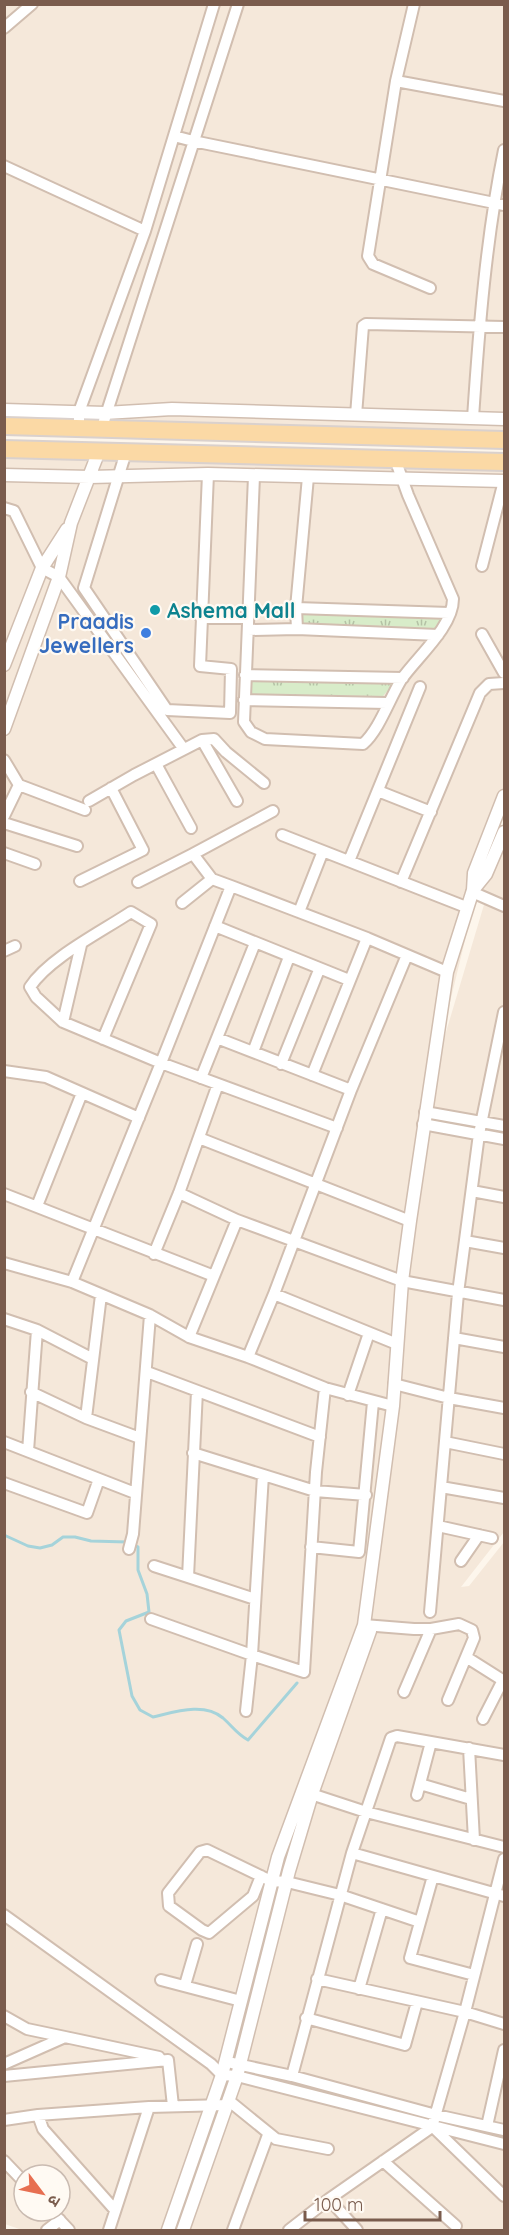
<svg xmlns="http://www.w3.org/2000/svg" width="509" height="2235" viewBox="0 0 509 2235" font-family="Quicksand,'Noto Sans Devanagari',sans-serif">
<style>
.residential{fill:#f5e8da;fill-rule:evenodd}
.grass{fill:url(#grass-tufts)}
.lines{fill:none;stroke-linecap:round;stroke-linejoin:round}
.stream{stroke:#a5d3da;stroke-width:3}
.minor-casing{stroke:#d1beb0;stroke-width:14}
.tertiary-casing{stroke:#d1beb0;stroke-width:15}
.primary-casing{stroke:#dad1cd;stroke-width:20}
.minor{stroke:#fff;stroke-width:10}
.tertiary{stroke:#fff;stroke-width:12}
.primary{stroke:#fbd9a5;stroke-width:16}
.culture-dot{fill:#0f9aa8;stroke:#fffaf3;stroke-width:2}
.shop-dot{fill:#3f7fe0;stroke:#fffaf3;stroke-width:2}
.labels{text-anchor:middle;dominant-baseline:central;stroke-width:4.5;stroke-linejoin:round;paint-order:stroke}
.culture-label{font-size:21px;font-weight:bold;fill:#0d838f;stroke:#fffaf3;text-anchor:start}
.shop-label{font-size:21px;font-weight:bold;fill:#366cbe;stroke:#fffaf3;text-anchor:end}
</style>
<defs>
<pattern id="grass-tufts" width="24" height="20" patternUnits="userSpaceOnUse" patternTransform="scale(1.5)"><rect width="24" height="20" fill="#d8ecc9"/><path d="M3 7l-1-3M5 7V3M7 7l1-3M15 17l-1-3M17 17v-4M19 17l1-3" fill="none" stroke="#b4c2a5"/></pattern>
</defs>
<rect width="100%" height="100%" fill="#fdf6ec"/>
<!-- residential -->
<path class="residential" d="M4 5H504V440L5 434Z
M5 444 99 453 5 723Z
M101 453 504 464V804L459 906 475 899 429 1089 486 898H476L504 837V1532L461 1587 469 1586 504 1542V2230H182L195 2178 172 2230H22L5 2224V729ZM24 2175H60V2211H24Z"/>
<!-- grass -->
<path class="grass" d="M301 613 444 617 437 631 302 626Z
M248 680 396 681 383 696 247 695Z"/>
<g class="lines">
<!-- stream -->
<path class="stream" d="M4 1535 28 1546 40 1548 52 1545 63 1537H75L91 1541 127 1542
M133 1545 138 1547V1570L147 1594 149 1612 126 1621 119 1630 132 1696 140 1710 153 1717C175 1712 204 1702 223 1718 233 1727 237 1734 248 1740L297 1683"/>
<defs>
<path id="minor" d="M414 4 396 81 368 256 373 264 430 288
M4 28 32 4
M396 81 504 101
M174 136 193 141 504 205
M4 166 145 231
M356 415 363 326 366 324 504 327
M473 418C479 328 486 238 504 150
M79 420V412L145 231 214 4
M104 421 238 4
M126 452 84 588 167 710 230 713 231 669 200 666 208 474
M254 476 244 722 251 732 265 739 363 744C379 730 389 700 401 680 417 657 453 627 453 599L408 495 395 459
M4 508 14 511 42 568 59 577 183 748
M482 566 504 481
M296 608 449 613
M201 618H248
M297 629 296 608 308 477
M248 630 297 629 438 635
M482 634 504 673
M245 675 403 678
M244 700 387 703
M202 740 237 801
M4 760 19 785 85 810
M156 764 191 828
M378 791 431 812
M89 801 134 775 202 740 214 739 226 752 264 783
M4 816 19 785
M4 823 77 846
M282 835 466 907
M4 853 35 864
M193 854 273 811
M349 861 420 687
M80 881 143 850 111 788
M138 882 193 854 212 879 231 886
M401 882 480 693 489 684 504 683
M472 892 504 906
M182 903 212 879
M299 912 323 851
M215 926 349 980
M4 951 15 946
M63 1022 81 945
M217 1038 351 1090
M103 1039 151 924 131 912C101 932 49 958 30 987L36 997 63 1022 161 1063 337 1128
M253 1052 289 957
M281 1064 319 970
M4 1071 46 1077 139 1118
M312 1075 367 938
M201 1078 255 943
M425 1112 504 1126
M423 1124 504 1139
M199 1138 410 1221
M472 1191 504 1197
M179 1193 237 1220 402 1281 504 1300
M4 1194 214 1276
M37 1206 82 1093
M465 1241 504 1248
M154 1254 179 1193 218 1084
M4 1263 72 1282 150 1315 189 1337 248 1357 325 1388 393 1406
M72 1282 161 1063 231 886 367 938 447 972
M274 1294 397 1344
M4 1319 37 1330 93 1359
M189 1337 237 1220
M454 1338 504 1347
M248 1357 274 1294 351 1090 407 955
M147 1372 320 1437
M394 1384 449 1398 504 1408
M197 1391 188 1577 255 1599
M31 1392 86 1418 140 1438
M348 1395 369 1333
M86 1418 101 1295
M4 1442 135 1493
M445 1442 504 1454
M28 1451 37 1330
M193 1453 315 1491 366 1495
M4 1483 87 1513 99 1479
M441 1487 504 1498
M438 1526 492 1538
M311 1547 359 1552 373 1402
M129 1549 133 1534 150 1315
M461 1561 479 1535
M154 1566 188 1577
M430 1612 458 1293 479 1134 504 1012
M151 1619 252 1655 304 1672 316 1472 325 1388
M364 1625 414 1629H431L459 1624 472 1630 474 1638 448 1700
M466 1657 504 1681
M404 1692 431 1629
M246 1711 252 1655 263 1475
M483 1719 503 1680
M469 1748 474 1840
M420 1784 471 1799
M305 1792 366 1812 504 1847
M417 1795 431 1742
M352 1853 504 1896
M261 1876 253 1896 209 1933 202 1930 169 1906 168 1893 200 1852 207 1850 271 1881 287 1882 340 1895 420 1922
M433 1876 410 1958 474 1975
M4 1915 211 2064 222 2075 237 2076 504 2144
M317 1979 465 2012 504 2024
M161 1980 241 2001
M185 1985 197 1944
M359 1989 382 1909
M4 2016 27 2029 65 2037
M306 2018 405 2045 417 2002
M232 2063 292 2076 436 2115 504 2130
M4 2064 65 2037 159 2057
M4 2076 168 2060 173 2106
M292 2076 352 1853 391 1738 397 1736 504 1755
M228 2100 276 2139 328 2149
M38 2115 43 2129 115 2210
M4 2120 38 2115 149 2107 226 2105
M487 2126 504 2050
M433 2127 504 2196
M4 2161 24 2182
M383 2161 456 2226
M329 2199 357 2230
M51 2211 69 2230
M47 2230 60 2220
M109 2230 149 2107
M233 2230 268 2135
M289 2230 329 2199 432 2127 465 2012 504 1859"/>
<path id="tertiary" d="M4 410 105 413 172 409 504 419
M4 475 90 477 208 474 504 481
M4 665 42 568 67 529
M4 729 59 577 71 523 99 451
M473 890 486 874 504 832
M168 2230 222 2075 278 1857 364 1625 393 1406 402 1281 410 1221 447 972 473 890 474 873 504 796
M183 2230 237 2076 289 1871 312 1794 370 1631"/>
<path id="primary" d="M4 426 504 440
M4 449 504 462"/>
</defs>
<!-- minor casing -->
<use href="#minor" class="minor-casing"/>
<!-- tertiary casing -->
<use href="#tertiary" class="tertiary-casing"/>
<!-- primary casing -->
<use href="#primary" class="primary-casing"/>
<!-- minor -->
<use href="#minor" class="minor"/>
<!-- tertiary -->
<use href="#tertiary" class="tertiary"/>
<!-- primary -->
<use href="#primary" class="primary"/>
</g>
<!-- markers -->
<circle class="culture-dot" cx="155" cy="610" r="6"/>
<circle class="shop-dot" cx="146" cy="633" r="6"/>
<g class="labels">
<!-- culture labels -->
<g class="culture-label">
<text x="167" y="610">Ashema Mall</text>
</g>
<!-- shop labels -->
<g class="shop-label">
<text x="134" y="621">Praadis<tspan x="134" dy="24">Jewellers</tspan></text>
</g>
</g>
<!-- border -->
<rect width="509" height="2235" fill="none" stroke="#7a5c4d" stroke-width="12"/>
<!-- north arrow -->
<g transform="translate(42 2193) rotate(122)"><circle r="28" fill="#fffaf3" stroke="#cabbb1" stroke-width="1.5"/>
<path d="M0-4.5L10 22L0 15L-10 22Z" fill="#e76f51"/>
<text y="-9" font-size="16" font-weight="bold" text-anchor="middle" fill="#7a5c4d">उ</text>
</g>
<!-- scale -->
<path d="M305 2211v9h135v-9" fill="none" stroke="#7a5c4d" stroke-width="3"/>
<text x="314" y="2211" font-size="18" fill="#7a5c4d" stroke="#fffaf3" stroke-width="4.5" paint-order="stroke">100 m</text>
</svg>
